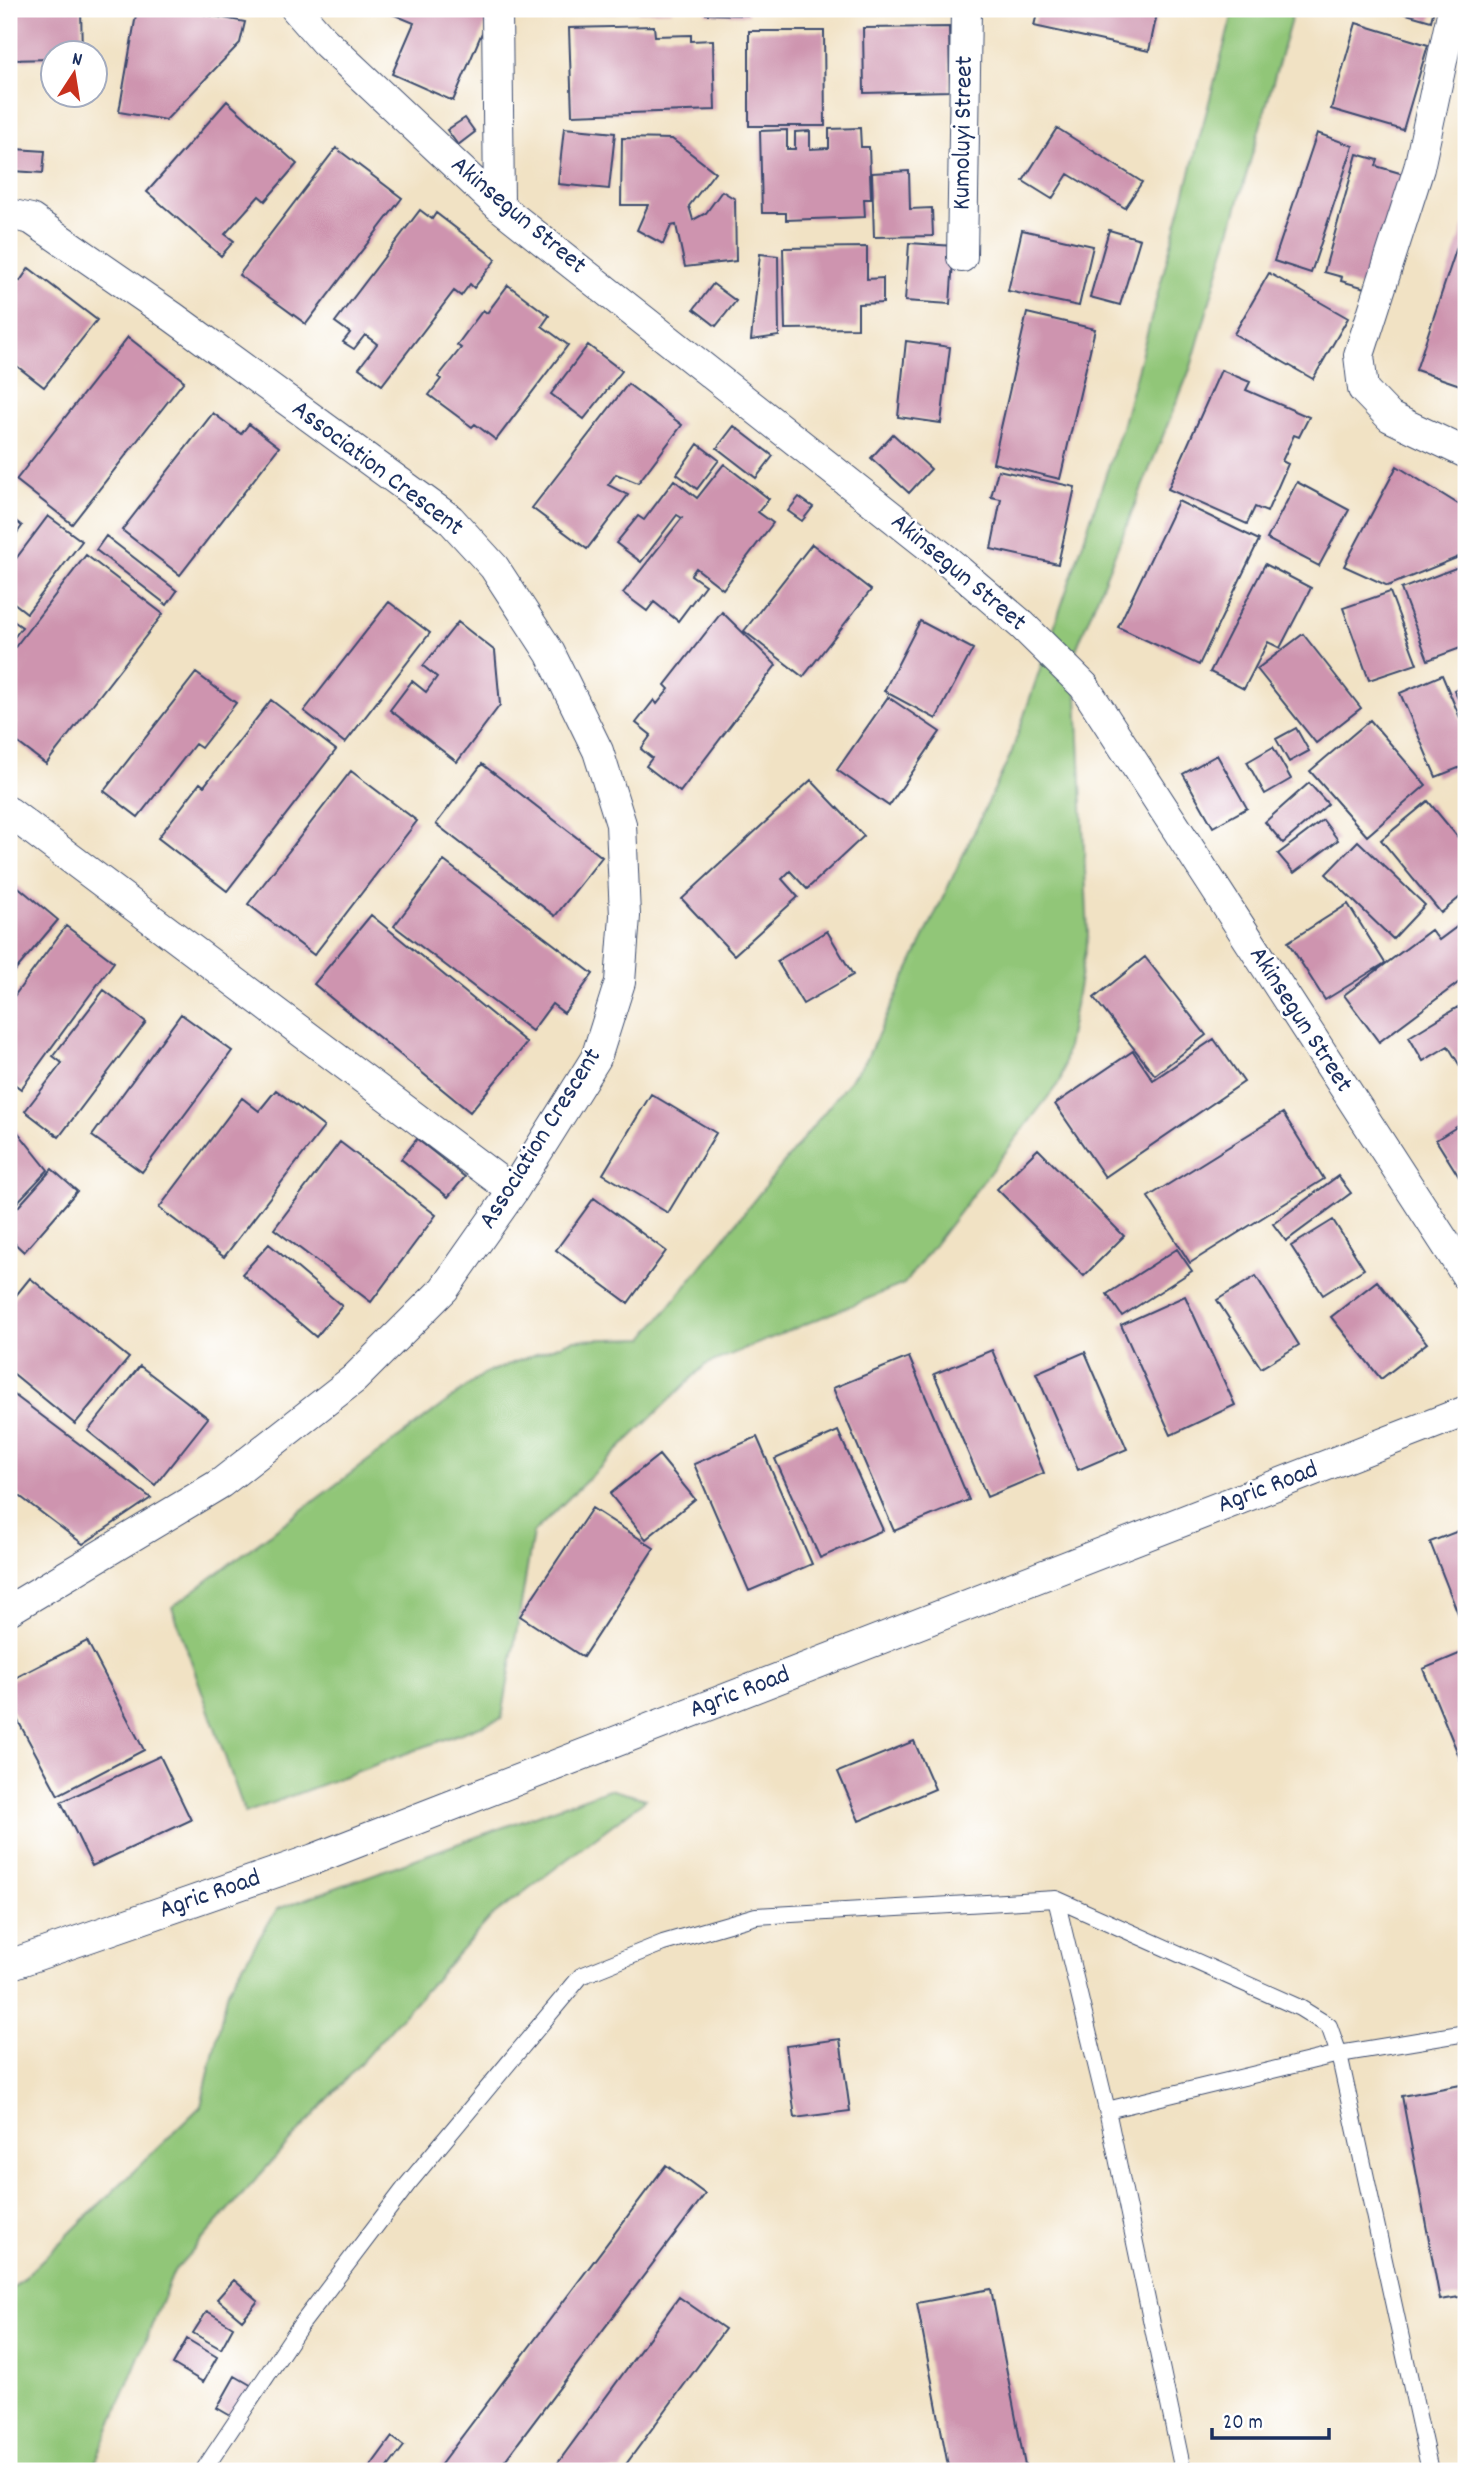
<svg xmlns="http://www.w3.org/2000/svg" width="1475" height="2480" viewBox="0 0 1475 2480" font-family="Dekko,sans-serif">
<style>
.green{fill:#91c678;stroke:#567a6b;stroke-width:2}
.building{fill:#ce94af}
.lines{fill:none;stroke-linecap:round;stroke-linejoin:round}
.service-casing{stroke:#3b4a6d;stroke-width:18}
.minor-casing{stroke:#3b4a6d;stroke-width:32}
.service{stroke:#fff;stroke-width:16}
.minor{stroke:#fff;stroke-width:30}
.labels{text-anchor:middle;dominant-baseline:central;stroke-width:5;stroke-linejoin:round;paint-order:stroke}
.street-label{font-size:26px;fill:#1b2f5e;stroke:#fff}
</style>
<rect width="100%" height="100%" fill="#fff"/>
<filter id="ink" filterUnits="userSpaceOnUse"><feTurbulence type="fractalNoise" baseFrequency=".0143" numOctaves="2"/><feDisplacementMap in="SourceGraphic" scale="14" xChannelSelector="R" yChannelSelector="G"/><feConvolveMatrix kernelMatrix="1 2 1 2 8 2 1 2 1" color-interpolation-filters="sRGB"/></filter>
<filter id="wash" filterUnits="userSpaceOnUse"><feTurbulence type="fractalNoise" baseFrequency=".00686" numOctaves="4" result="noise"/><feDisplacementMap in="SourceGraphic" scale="28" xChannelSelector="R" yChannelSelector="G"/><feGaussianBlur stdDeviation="1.57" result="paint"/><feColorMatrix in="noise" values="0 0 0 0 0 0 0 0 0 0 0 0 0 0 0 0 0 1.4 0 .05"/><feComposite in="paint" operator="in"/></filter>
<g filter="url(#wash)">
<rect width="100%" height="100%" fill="#f1e2c4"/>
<!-- green -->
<path class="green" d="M1234 9H1294L1191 367 1075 652 1088 935 1061 1080 904 1284 705 1365 533 1533 502 1718 245 1813 172 1607 484 1374 573 1340 644 1338 866 1060 1011 754 1122 427Z
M609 1789 646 1799 490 1918 174 2271 92 2471H9V2292L201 2106 228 1990 277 1909Z"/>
<g id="blocks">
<!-- building -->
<path class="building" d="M9 9H81L82 52H52V59L9 60Z
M137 9H177L245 22 240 43 166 120 119 112Z
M386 9H492L453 101 392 74 414 23 385 11Z
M577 9H617L616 14 577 12Z
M639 9H672V11L639 12Z
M706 9H748V15L706 14Z
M1038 9H1158L1149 51 1034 26Z
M1389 9H1434L1431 21Z
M1356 23 1428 45 1403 130 1331 109Z
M654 26 655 36 691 35V41L713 40 715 110 572 115 569 28Z
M949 27 950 91 864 93 863 28Z
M749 31H824L825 126H749Z
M227 101 297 164 265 201 259 196 225 234 234 241 221 256 147 192Z
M465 118 475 132 458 145 447 130Z
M564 128 615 133 609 189 558 184Z
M860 128 861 147H869L871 199H864L865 217 786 220V213H762L760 131 787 130V149H795V132L810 131V149L829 148V129Z
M1057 128 1142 182 1125 208 1068 174 1052 199 1023 181Z
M1317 133 1353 146 1311 273 1274 261Z
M622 138 672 139 715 172 689 206 693 220 706 213 722 191 735 199 736 261 685 267 676 225 671 226 663 244 637 230 648 205H621Z
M336 148 402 198 306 324 239 275Z
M15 149 45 151 43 173 13 171Z
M1357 154 1378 160 1376 166 1410 176 1376 291 1341 281 1342 277 1324 272Z
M909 171 910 209 932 208 933 236 874 237 872 173Z
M420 210 432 219 436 213 496 259 474 288 470 284 461 296 454 291 382 385 359 368 377 344 365 335 354 349 343 342 350 333 335 322Z
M1466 220V387L1416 370Z
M1022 230 1093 246 1079 306 1008 291Z
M1109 230 1140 239 1120 305 1090 297Z
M909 243 954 246 950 304 905 301Z
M867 247V279L883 278V303L858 304V328L785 329 783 248Z
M760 254 778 256 779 336 751 340Z
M29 268 97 320 44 387 9 360V273L20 281Z
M1269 273 1348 318 1313 379 1234 334Z
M713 284 736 301 716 326 694 309Z
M508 285 549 316 542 326 568 345 496 440 475 424 472 427 429 395 441 379 438 377 461 348 457 345 483 310 487 313Z
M1027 313 1095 329 1060 479 993 463Z
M128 337 184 381 72 524 16 480Z
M906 341 950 347 941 423 898 417Z
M588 345 622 371 584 419 551 394Z
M1221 370 1250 382 1246 390 1309 417 1299 437 1294 435 1282 461 1288 464 1267 512 1255 507 1247 524 1168 489Z
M628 384 682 425 638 483 616 474 608 485 628 495 587 549 532 508Z
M213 413 241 434 249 424 279 447 180 575 122 530Z
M734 426 773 456 756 478 717 448Z
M893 434 931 469 909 493 871 458Z
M698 444 719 460 697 489 677 474Z
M724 464 769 499 758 512 773 523 723 589 696 568 691 575 705 585 678 621 654 602 647 611 623 593 682 518 677 515 641 562 616 543 638 516 644 520 674 480 697 498Z
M1397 466 1466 509V554L1388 586 1344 566Z
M998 470 1075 487 1058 564 991 549 1001 499 991 497Z
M1297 482 1349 510 1319 566 1267 539Z
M799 497 813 507 802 521 788 511Z
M1178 501 1259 540 1199 665 1118 627Z
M9 516 22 526 9 544Z
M48 516 82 541 27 613 9 599V568Z
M106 536 177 591 167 605 96 550Z
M812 544 871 590 803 677 744 631Z
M86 555 163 614 46 764 9 736 17 722 9 716V655Z
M1265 564 1311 588 1280 648 1268 642 1244 689 1210 672Z
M1466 564V646L1428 660 1401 589Z
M1390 592 1417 664 1369 680 1343 608Z
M389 602 430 633 345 743 304 711Z
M722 612 776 665 680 792 646 766 652 758 641 749 651 735 636 723 654 700 657 704 669 689 665 685Z
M9 618 22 627 9 644Z
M920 621 973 649 936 719 884 691Z
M458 622 495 651 500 705 457 762 390 710 412 681 426 692 437 677 423 666Z
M1303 634 1361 708 1316 743 1257 669Z
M196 673 236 703 201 748 195 744 138 817 104 791Z
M1442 675 1466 732V765L1436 777 1400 693Z
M1466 685V716L1454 690Z
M888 697 940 732 889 806 837 770Z
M271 700 336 750 227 891 158 838 200 783 204 786Z
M1370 720 1426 785 1367 836 1310 771Z
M1296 728 1309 751 1289 762 1276 739Z
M1273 747 1291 779 1265 794 1247 762Z
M1217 755 1247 808 1213 827 1183 774Z
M482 764 602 857 555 916 436 824Z
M351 771 417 821 314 955 248 904Z
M811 780 864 836 807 889 790 871 782 879 798 897 734 955 682 899Z
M1309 783 1328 804 1283 843 1265 822Z
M1428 801 1466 847V892L1441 913 1381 840Z
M1323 820 1338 840 1294 873 1278 854Z
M1358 841 1425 905 1393 939 1326 874Z
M444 861 593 974 564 1013 552 1004 532 1031 394 926Z
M10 880 58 920 9 978V881Z
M1348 904 1385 963 1325 1000 1288 942Z
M371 915 527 1043 470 1112 314 984Z
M1466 920V977L1379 1042 1344 995 1431 930 1439 940Z
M66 926 114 962 21 1089 9 1080V1003Z
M827 931 853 975 803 1004 777 961Z
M1145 957 1206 1035 1155 1075 1094 998Z
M104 990 146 1022 59 1137 25 1111 62 1063 53 1056Z
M1458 1007 1466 1021V1076L1448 1046 1423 1061 1409 1037Z
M181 1014 232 1051 142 1172 92 1136Z
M1214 1039 1244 1082 1105 1177 1055 1104 1133 1051 1153 1080Z
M276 1090 324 1127 224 1257 159 1208 242 1098 259 1111Z
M651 1094 716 1133 668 1213 603 1174Z
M1283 1113 1324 1179 1190 1263 1148 1197Z
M9 1121 48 1170 9 1211Z
M1466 1121V1188L1436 1140Z
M417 1139 465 1177 448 1197 401 1159Z
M340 1142 436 1215 371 1302 274 1229Z
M1038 1149 1124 1236 1084 1276 997 1189Z
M52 1169 77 1191 24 1252 9 1238V1217Z
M1338 1176 1351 1193 1286 1241 1273 1224Z
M594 1198 666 1251 628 1303 556 1250Z
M1333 1220 1364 1269 1323 1295 1291 1246Z
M269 1244 342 1306 316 1337 242 1274Z
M1177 1249 1192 1271 1122 1316 1107 1294Z
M1256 1276 1299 1345 1261 1368 1217 1300Z
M30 1278 129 1358 75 1424 9 1370V1304Z
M1377 1281 1427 1343 1381 1379 1331 1317Z
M1185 1296 1235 1405 1171 1435 1121 1325Z
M992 1350 1044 1473 987 1497 934 1374Z
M1085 1352 1127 1449 1078 1470 1036 1373Z
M909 1357 969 1500 894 1531 833 1388Z
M140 1366 208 1418 155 1485 88 1431Z
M9 1391 151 1498 83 1544 9 1488Z
M838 1431 883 1530 820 1558 775 1459Z
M757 1437 812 1564 749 1591 694 1464Z
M659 1455 695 1499 646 1539 610 1494Z
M592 1508 654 1548 583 1657 520 1616Z
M1466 1528V1634L1430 1542Z
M87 1641 144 1750 58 1795 9 1704V1681Z
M1466 1651V1773L1423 1669Z
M914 1741 935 1789 859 1821 838 1772Z
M160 1756 191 1820 92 1866 61 1802Z
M840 2039 850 2111 795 2118 786 2046Z
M1466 2084V2296L1440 2300 1402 2096Z
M666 2165 705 2194 497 2471H436Z
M234 2280 258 2301 242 2320 217 2299Z
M991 2289 1026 2471H949L917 2303Z
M679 2297 725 2329 621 2471H552Z
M207 2311 233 2327 221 2349 193 2333Z
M187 2339 217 2357 203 2382 173 2364Z
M235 2376 254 2387 236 2419 217 2408Z
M392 2437 404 2446 385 2471H376L370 2467Z"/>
</g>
</g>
<g filter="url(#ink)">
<use href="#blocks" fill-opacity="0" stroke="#3b4a6d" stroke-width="2"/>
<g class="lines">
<defs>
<path id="service" d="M1056 1899 1300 2008 1329 2026 1339 2054 1430 2471
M1107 2110 1339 2054 1466 2033
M203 2471 300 2326 407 2185 581 1976 663 1943 756 1916 1056 1899 1107 2110 1183 2471"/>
<path id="minor" d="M296 9 324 41 499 206 944 558 1022 625 1084 686 1466 1275
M497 9 499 206
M1453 9 1419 168 1359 355 1363 389 1390 417 1466 453
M9 214 31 219 173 317 450 519 494 567 550 653 598 751 621 824 625 916 620 982 596 1058 513 1191 444 1289 354 1379 221 1483 9 1610
M962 257 966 9
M9 812 513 1191
M9 1965 314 1859 1466 1411"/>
</defs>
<!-- service casing -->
<use href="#service" class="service-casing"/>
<!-- minor casing -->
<use href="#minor" class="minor-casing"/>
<!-- service -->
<use href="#service" class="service"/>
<!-- minor -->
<use href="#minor" class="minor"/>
</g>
</g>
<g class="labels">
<!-- street labels -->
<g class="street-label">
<text transform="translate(964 133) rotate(-89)">Kumoluyi Street</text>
<text transform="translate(518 216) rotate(40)">Akinsegun Street</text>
<text transform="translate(377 469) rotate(37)">Association Crescent</text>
<text transform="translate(958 573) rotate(40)">Akinsegun Street</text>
<text transform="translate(1300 1020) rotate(57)">Akinsegun Street</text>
<text transform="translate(541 1139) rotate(-58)">Association Crescent</text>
<text transform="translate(1268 1488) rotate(-21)">Agric Road</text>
<text transform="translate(740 1693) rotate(-21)">Agric Road</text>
<text transform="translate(210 1895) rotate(-19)">Agric Road</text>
</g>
</g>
<!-- margin -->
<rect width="1475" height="2480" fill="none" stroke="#fff" stroke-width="35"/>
<!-- north arrow -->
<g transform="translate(74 74) rotate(12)"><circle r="33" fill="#ffffff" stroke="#a4acbf" stroke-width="2"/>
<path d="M0-5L12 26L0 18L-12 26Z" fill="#c8321e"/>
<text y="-10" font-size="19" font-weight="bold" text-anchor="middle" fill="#1b2f5e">N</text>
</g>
<!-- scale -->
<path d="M1212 2428v10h117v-10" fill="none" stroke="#1b2f5e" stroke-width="3.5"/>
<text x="1223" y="2428" font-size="21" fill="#1b2f5e" stroke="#ffffff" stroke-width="5" paint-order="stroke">20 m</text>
</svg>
